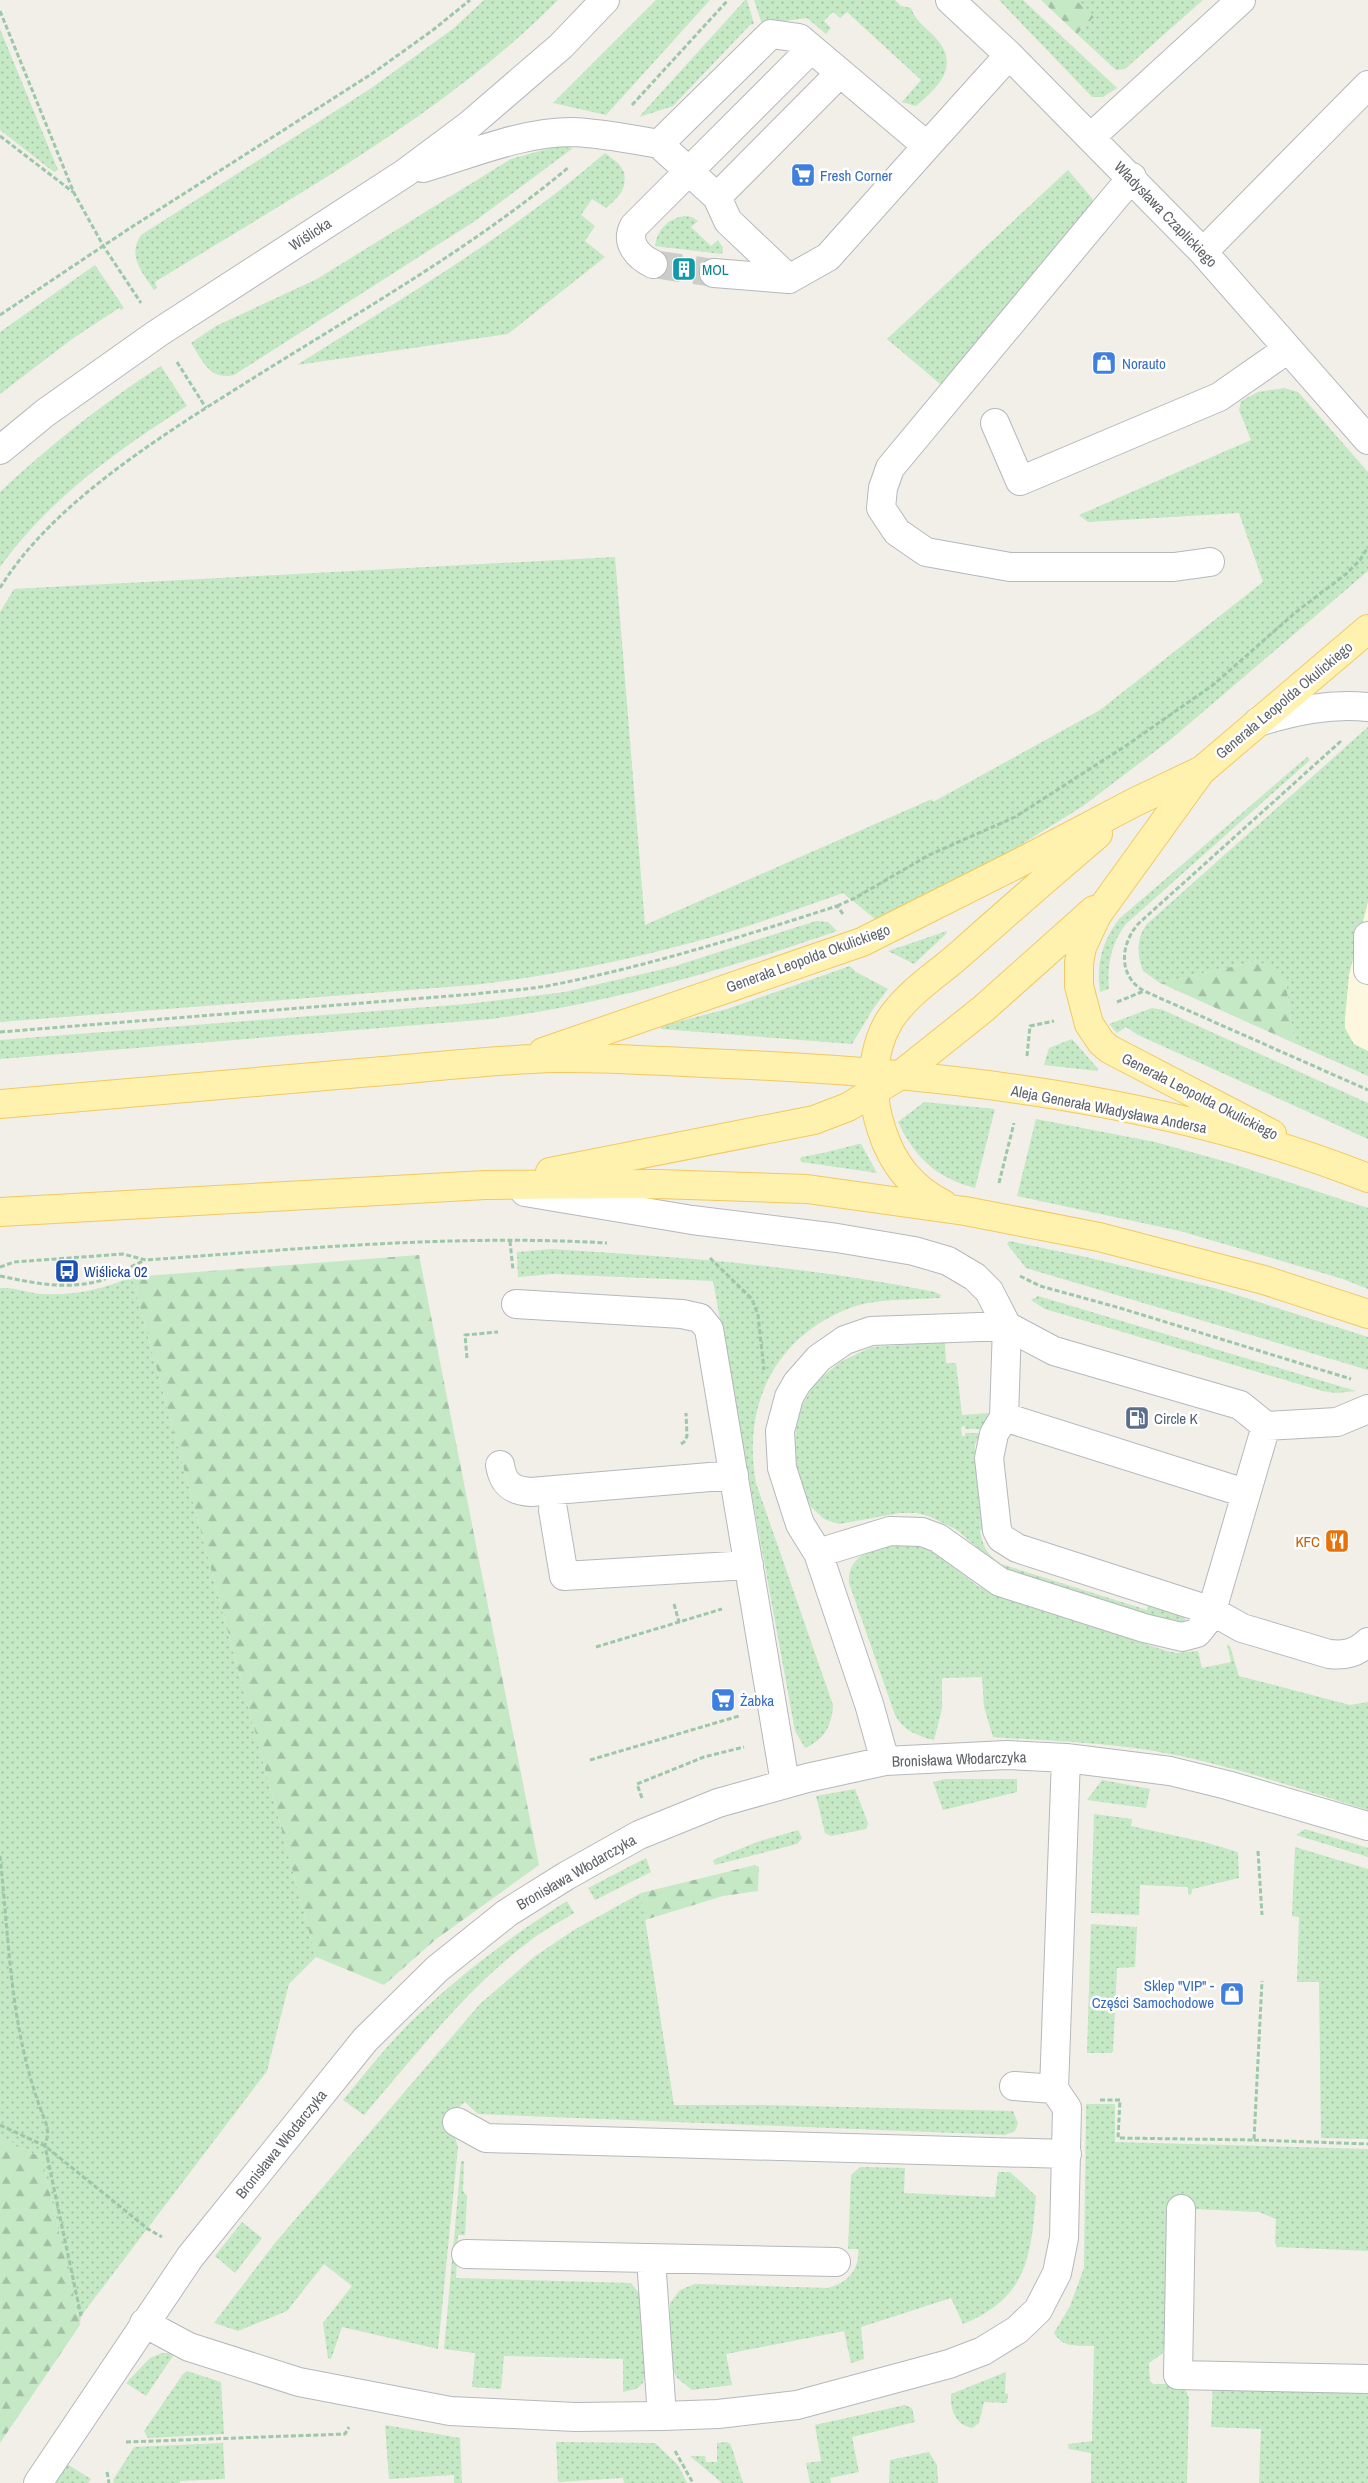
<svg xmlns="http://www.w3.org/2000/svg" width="1368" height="2483" viewBox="0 0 1368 2483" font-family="'Archivo Narrow',sans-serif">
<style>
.commercial{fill:#fef7e0}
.green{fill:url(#green-dots)}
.forest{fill:url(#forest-firs)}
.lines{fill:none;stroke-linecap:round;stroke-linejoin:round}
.minor-tunnel{stroke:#ccccc8;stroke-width:28;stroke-dasharray:28 14;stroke-linecap:butt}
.minor-casing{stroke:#b5b8bc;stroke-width:30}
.major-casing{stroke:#f2c960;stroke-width:30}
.path{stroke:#9cc7a9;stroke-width:3;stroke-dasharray:5 2.5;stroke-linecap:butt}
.minor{stroke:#fff;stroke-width:28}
.major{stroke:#fff2af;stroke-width:28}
.labels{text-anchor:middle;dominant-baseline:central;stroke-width:5;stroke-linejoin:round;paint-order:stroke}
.shop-label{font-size:15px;fill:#366cbe;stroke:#fff;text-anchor:start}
.street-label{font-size:15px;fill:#5f6368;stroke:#fff}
.culture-label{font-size:15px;fill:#0d838f;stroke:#fff;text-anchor:start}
.transit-label{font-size:15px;fill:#164399;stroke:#fff;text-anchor:start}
.service-label{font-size:15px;fill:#4e5e75;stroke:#fff;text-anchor:start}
.food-label{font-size:15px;fill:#c56008;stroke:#fff;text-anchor:end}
</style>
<defs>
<pattern id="green-dots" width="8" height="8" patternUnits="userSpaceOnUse" patternTransform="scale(1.25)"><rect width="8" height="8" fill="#c5e8c5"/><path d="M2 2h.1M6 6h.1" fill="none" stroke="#a3c0a4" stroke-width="1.8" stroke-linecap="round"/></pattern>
<pattern id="forest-firs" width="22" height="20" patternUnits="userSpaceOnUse" patternTransform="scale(1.25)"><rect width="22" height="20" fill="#c5e8c5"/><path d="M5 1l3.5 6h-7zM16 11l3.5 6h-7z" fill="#a3c0a4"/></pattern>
</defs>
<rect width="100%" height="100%" fill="#f1efe8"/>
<!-- commercial -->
<path class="commercial" d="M1368 889V1061L1317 1037Z"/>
<!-- green -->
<path class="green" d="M484 0H558C443 116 293 196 155 282L157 288 154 290C142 272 127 256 141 235L373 87 454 28Z
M656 0H710L606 115 553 103Z
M745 0H747L754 24 750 25 673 106 639 117Z
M754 0H895L901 6 911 8C915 20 924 26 933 35 962 64 940 86 916 106L902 102 921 80 847 12 840 18 833 12 824 21 831 28 826 34 807 18 762 24Z
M999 0H1023L1117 88 1103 97H1092Z
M1076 0H1203L1125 69 1116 70 1077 34 1094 17Z
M0 29 58 170 54 172 0 130Z
M558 146 573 148 475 221 234 375C210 381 202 360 191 343L216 326 317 279 511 159Z
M605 153 619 164 624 172C627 190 619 197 606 208L592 199 581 215 595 226 585 241 605 257 508 334 297 365C402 298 511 235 605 153Z
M1068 170 1096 203 945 388 887 339Z
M684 216 692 217 698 221 691 227 711 246 718 240 723 248 722 254 655 246C657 230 667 219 684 216Z
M95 265 124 308 121 310 119 308 72 339 0 394V332Z
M161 366 187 406C116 451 50 498 0 567V492C50 445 103 403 161 366Z
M1284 388 1298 392 1368 472V571L1170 740 1083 806 993 862 875 919 843 893C797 909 752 926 705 939 629 960 552 976 473 985L0 1022V612L14 589 615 557 645 925 932 799 933 802 1100 710 1263 582 1239 513 1088 522 1079 515 1251 440 1239 410 1241 401 1258 392Z
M1368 727V902L1349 975 1345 1019V1028L1354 1044 1368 1051V1076L1294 1043 1286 983 1257 961 1160 983 1143 971C1137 955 1136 938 1147 924Z
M1307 757 1310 760 1126 924C1111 943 1107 965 1109 989L1100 992C1096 964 1102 942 1119 919Z
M816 921 828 922 837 931C721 971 614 1002 492 1019L0 1059V1040L467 1004 565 992 672 967Z
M947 931 946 934 914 964 888 951Z
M850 966 856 972 888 989 873 1009 852 1044 661 1029V1026L727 1009Z
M1152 1008 1163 1010 1368 1103V1139L1138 1035 1126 1027 1117 1033 1109 1024Z
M1072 1039 1098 1069V1071L1044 1065 1049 1048Z
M924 1102 995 1109 975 1188C937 1178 915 1158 898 1122Z
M1036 1119 1155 1142 1227 1162 1368 1208V1289L1343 1279 1180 1231 1017 1196Z
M859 1144H861L877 1173 802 1162 800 1160 801 1157 823 1153Z
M1009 1241 1086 1257 1218 1289 1368 1337V1370L1026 1268 1007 1244Z
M551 1249C680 1257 808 1266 935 1292L941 1295 940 1298C911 1300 877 1298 850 1308 774 1337 742 1406 756 1483L833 1705C832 1726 824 1740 805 1748L795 1731 713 1281 553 1274 518 1277 517 1252Z
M132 1277 316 1957 289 1984 267 2071 81 2316 80 2325 42 2158 0 2136V1288C15 1287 28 1293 42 1294 75 1296 102 1289 132 1277Z
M1038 1296 1356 1391 1336 1393 1322 1391 1045 1309 1031 1300Z
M945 1342 946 1363H956L962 1415 990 1413 982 1429H965V1426L961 1427 962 1436H965V1433H980L975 1445V1455L984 1529 980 1530C982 1546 987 1554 1001 1564L1147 1610 1149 1605 1183 1616 1186 1621 1182 1623 1149 1616 1000 1567 957 1530 931 1517 917 1513H900L839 1524 824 1519 811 1507 799 1479 794 1452 797 1422 801 1407 815 1383 840 1362 872 1347Z
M897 1544 922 1546 933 1551 978 1586 1000 1596 1167 1651 1177 1653 1198 1651 1202 1668 1231 1662 1227 1644 1230 1646 1239 1676 1350 1705 1368 1702V1810C1296 1788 1223 1762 1148 1750 1097 1742 1045 1741 993 1737L984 1707 982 1677 942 1678V1709L934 1740C917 1736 903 1730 895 1715L849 1583C847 1554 874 1549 897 1544Z
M945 1779H1017V1792L943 1810 933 1782Z
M1102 1780 1150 1789 1146 1808 1087 1800Z
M855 1789 868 1823 866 1829 831 1836 825 1833 816 1796Z
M1094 1814 1132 1819 1131 1826 1204 1842 1238 1852 1239 1878 1192 1889 1191 1895 1188 1894V1887L1140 1885 1139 1915 1091 1913Z
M1305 1829 1368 1848V1857L1296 1835Z
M798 1830 802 1838 797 1844 715 1865 713 1860 757 1842Z
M1295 1847 1368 1869V2139L1321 2138 1319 1982H1297L1299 1917 1292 1916Z
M646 1858 651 1872 595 1900 588 1888Z
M641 1893 674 2105H764L1013 2111 1018 2123 1015 2131 1005 2135 478 2114 465 2102C449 2112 453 2132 458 2147L438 2349 342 2327 331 2359 328 2358 323 2323 352 2286 324 2264 287 2311 238 2331 214 2323 275 2243 480 2004 534 1957 574 1930Z
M567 1901 574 1913C558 1923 540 1932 526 1944 463 1992 415 2056 364 2115L343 2100C367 2071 391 2040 419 2014 465 1971 514 1934 567 1901Z
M1091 1924 1137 1927 1135 1967 1117 1968 1113 2051 1111 2053H1087Z
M1086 2104H1115V2142L1368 2149V2251L1277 2247 1275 2243 1276 2219 1259 2212 1172 2208 1168 2335 1162 2354 1149 2363 1150 2381 1153 2384H1183L1189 2398 1187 2483H1091V2453L1069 2449 1068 2444 1092 2441 1094 2346C1077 2345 1064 2349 1054 2333L1070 2306 1084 2268Z
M461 2161H464L463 2191 467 2196 465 2235H458L456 2278 631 2283 643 2298 646 2368 643 2383 636 2389 623 2392V2359L504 2356 501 2389 472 2387 475 2353 444 2349Z
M860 2167 905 2168 904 2193 995 2197 998 2172H1010L1036 2196C1031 2257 1027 2298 963 2324L951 2298 861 2327 864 2359 851 2363 844 2331 726 2354 732 2385 692 2390 677 2378 670 2364V2303L680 2290 695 2284 828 2288C847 2283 860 2270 858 2249H848L851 2175Z
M242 2222 262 2238 235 2273 215 2256Z
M162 2353H175L146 2396 126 2383 150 2358Z
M187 2371 221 2382 224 2434 148 2438 144 2431 183 2374Z
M1006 2372 1005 2393 1008 2394 1007 2403 984 2402 979 2423 972 2428C955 2425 950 2409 951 2394Z
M1213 2384 1368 2390V2483H1259L1261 2429 1211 2427Z
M905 2405 912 2408 915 2422 852 2437 859 2472 830 2478 831 2483H810L806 2463 821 2461 815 2425Z
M385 2425 460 2438 462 2483H454V2475L389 2479Z
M556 2442 655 2443 678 2465 687 2483H624L623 2478 558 2482Z
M727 2442 731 2445 743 2483H722L690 2456H705L706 2462H717V2443Z
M223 2443 225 2479 180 2481V2483H114L113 2480 134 2447Z
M929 2452 937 2465 938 2483H889L890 2460Z
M67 2464 91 2479 88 2483H55Z"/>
<!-- forest -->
<path class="forest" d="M1041 0H1076L1094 17 1077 34Z
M1257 961 1275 968 1286 983 1294 1043 1160 983Z
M419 1255 539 1865 435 1940 384 1985 316 1957 132 1277Z
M755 1865 759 1867 758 1891 723 1896 645 1920 641 1893Z
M0 2136 42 2158 80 2325 0 2443Z"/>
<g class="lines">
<!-- minor-tunnel -->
<path class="minor-tunnel" d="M653 264 714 273"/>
<defs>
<path id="minor" d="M950 0 1009 55 1203 252 1368 440
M1091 137 1241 0
M927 146 828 257 789 279 728 221 717 197 659 144 771 34 799 38 927 146 1009 55
M423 168C471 154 522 132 572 132 601 133 631 139 659 144
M1132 177 890 468 883 488 881 508 897 532 926 552 1010 567H1174L1210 562
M717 197 840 73
M1203 252 1368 85
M653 264C638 257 625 243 634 226L811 49
M714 273 789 279
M995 423 1020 481 1219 397 1288 349
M0 450 45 413 158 333 405 173 468 126 561 46 605 0
M1258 722C1294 711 1330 703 1368 707
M1368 936V970
M525 1192 692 1220 837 1238 914 1251 948 1261 975 1277 989 1291 1007 1326 1004 1417 994 1434 989 1458 997 1530 1001 1538 1017 1548 1212 1611 1242 1628 1329 1654C1345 1656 1356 1653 1368 1642
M516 1304 682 1314 700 1318 709 1329 785 1783
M1004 1417 1245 1493
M500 1465C503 1484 512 1491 531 1492L734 1475
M553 1510 564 1576 749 1565
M818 1553 890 1531 922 1532 938 1538 1000 1582 1144 1628 1182 1637 1197 1633 1210 1617 1266 1426
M885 1761 869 1704 818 1553 800 1524 782 1468 780 1431 789 1397 797 1383 819 1358 845 1340 871 1331 1007 1326 1054 1351 1240 1405 1266 1426 1337 1422 1368 1409
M1014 2086 1054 2089
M457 2122 486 2138 1067 2154
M1181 2209 1178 2375 1368 2379
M466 2254 836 2262
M651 2259 662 2416
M144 2323 189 2347 299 2382 450 2411 575 2417 662 2416 718 2414 797 2405 949 2364 983 2351 1017 2330 1038 2310 1057 2273 1064 2238 1067 2108 1054 2089 1066 1758
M38 2483 190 2257 365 2040 437 1969 507 1913 566 1876 639 1835 718 1803 807 1778 885 1761 1007 1755 1066 1758 1170 1771 1227 1785 1368 1826"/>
<path id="major" d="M543 1052 862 942 1017 864 1135 802 1198 772
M0 1104C120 1094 240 1084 360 1073 425 1068 489 1060 554 1058 612 1057 670 1062 728 1064 943 1073 1166 1098 1368 1178
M1272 1134 1109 1049 1101 1042 1089 1024 1079 986V963L1082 947 1097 915 1201 771 1368 629
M550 1172 814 1120 848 1107 899 1076 983 1009 1094 910
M943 1204C913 1189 892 1163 882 1131 870 1097 870 1053 889 1021 906 994 935 976 958 956 1004 915 1051 874 1098 834
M0 1212 485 1185 658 1184 807 1189 965 1211 1099 1237 1264 1280 1368 1314"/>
</defs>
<!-- minor casing -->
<use href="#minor" class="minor-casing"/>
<!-- major casing -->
<use href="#major" class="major-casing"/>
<!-- path -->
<path class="path" d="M0 11 74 193 104 247 141 303
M632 105 728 0
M0 136 73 192
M0 315 127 230 373 73 433 30 470 0
M177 362 206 408
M0 588C53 501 169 431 255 377 362 310 472 248 569 167
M1341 741 1138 924C1120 945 1118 976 1144 991L1368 1090
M837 906 855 898 929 855 1015 817 1127 745 1213 685 1296 612 1346 574 1360 560 1368 547
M1117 1002 1144 991
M0 1032 475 994C498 991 523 990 547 986 645 967 741 937 837 906L843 914
M1027 1056 1030 1026 1054 1021
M999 1183 1014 1123
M510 1241 513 1270
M710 1258 752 1299 758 1315 764 1370
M0 1267 14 1262 123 1254 146 1260C299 1249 453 1234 607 1243
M0 1276C33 1283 66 1290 99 1281 115 1276 130 1267 145 1260
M1020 1276 1040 1286 1120 1308 1351 1379
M467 1358 465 1335 498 1332
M681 1444 684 1442 687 1436 686 1413
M674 1604 679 1622
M596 1647 722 1609
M590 1760 739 1716
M642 1798 637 1784 704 1757 744 1747
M1258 1851 1262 1915
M0 1856C10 1949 10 2035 46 2123L48 2134 45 2146 81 2316
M1100 2100H1120L1118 2138 1254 2140 1262 1981
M0 2125 45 2146 148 2229 162 2237
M1254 2140 1368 2144
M126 2442 345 2434 349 2427
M675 2451 693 2483
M107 2472 109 2483"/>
<!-- minor -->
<use href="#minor" class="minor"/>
<!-- major -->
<use href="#major" class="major"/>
</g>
<!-- icons -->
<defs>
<symbol id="supermarket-square" viewBox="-11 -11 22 22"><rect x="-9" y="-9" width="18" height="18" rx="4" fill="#3f7fe0" stroke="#fff"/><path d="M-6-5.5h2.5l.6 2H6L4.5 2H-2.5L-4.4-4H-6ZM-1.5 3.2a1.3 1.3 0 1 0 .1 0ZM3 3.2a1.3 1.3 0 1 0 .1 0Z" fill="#fff"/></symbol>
<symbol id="building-square" viewBox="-11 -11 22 22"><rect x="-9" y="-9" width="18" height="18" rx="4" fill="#0f9aa8" stroke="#fff"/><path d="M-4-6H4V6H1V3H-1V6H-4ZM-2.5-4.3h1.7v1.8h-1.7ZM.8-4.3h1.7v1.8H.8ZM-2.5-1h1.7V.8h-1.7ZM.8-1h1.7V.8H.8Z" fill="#fff"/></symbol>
<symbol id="shop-square" viewBox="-11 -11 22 22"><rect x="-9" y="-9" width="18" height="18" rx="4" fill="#3f7fe0" stroke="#fff"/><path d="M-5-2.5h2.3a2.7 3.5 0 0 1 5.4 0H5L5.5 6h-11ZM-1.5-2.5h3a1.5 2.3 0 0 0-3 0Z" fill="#fff"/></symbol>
<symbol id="bus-square" viewBox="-11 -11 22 22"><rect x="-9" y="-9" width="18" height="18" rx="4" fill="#1a4fb4" stroke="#fff"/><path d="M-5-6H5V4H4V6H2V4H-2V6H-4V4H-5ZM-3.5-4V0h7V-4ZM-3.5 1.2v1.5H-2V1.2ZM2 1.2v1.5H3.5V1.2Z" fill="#fff"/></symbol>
<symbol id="fuel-square" viewBox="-11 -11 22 22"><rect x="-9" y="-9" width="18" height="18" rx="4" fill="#5c6f8a" stroke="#fff"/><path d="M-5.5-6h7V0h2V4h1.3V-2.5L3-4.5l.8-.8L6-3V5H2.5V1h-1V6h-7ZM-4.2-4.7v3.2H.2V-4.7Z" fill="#fff"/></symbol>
<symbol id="restaurant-square" viewBox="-11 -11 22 22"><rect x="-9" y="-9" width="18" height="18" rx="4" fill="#e8710a" stroke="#fff"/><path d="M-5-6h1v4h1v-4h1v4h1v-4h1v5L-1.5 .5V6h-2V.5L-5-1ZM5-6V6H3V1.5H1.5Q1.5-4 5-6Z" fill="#fff"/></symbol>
</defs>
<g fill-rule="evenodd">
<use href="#supermarket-square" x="789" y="161" width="28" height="28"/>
<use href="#building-square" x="670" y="255" width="28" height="28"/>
<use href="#shop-square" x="1090" y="349" width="28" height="28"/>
<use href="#bus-square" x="53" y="1257" width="28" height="28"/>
<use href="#fuel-square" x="1123" y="1404" width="28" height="28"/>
<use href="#restaurant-square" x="1323" y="1527" width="28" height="28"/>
<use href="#supermarket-square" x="709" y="1686" width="28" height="28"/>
<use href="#shop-square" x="1218" y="1980" width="28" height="28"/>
</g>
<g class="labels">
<!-- shop labels -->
<g class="shop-label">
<text x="820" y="175">Fresh Corner</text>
<text x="1122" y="363">Norauto</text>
<text x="740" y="1700">Żabka</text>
<text x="1214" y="1985" text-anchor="end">Sklep "VIP" -<tspan x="1214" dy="17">Części Samochodowe</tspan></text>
</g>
<!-- street labels -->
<g class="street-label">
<text transform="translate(1166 214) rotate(46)">Władysława Czaplickiego</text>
<text transform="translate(310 234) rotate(-33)">Wiślicka</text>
<text transform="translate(1284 700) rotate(-40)">Generała Leopolda Okulickiego</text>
<text transform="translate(808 958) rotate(-20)">Generała Leopolda Okulickiego</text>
<text transform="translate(1200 1096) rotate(27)">Generała Leopolda Okulickiego</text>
<text transform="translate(1109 1109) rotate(11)">Aleja Generała Władysława Andersa</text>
<text transform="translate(959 1759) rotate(-2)">Bronisława Włodarczyka</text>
<text transform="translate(576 1872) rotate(-30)">Bronisława Włodarczyka</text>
<text transform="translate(281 2144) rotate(-51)">Bronisława Włodarczyka</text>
</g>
<!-- culture labels -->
<g class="culture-label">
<text x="702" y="269">MOL</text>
</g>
<!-- transit labels -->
<g class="transit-label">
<text x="84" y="1271">Wiślicka 02</text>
</g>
<!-- service labels -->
<g class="service-label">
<text x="1154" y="1418">Circle K</text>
</g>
<!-- food labels -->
<g class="food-label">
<text x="1320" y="1541">KFC</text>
</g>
</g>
</svg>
